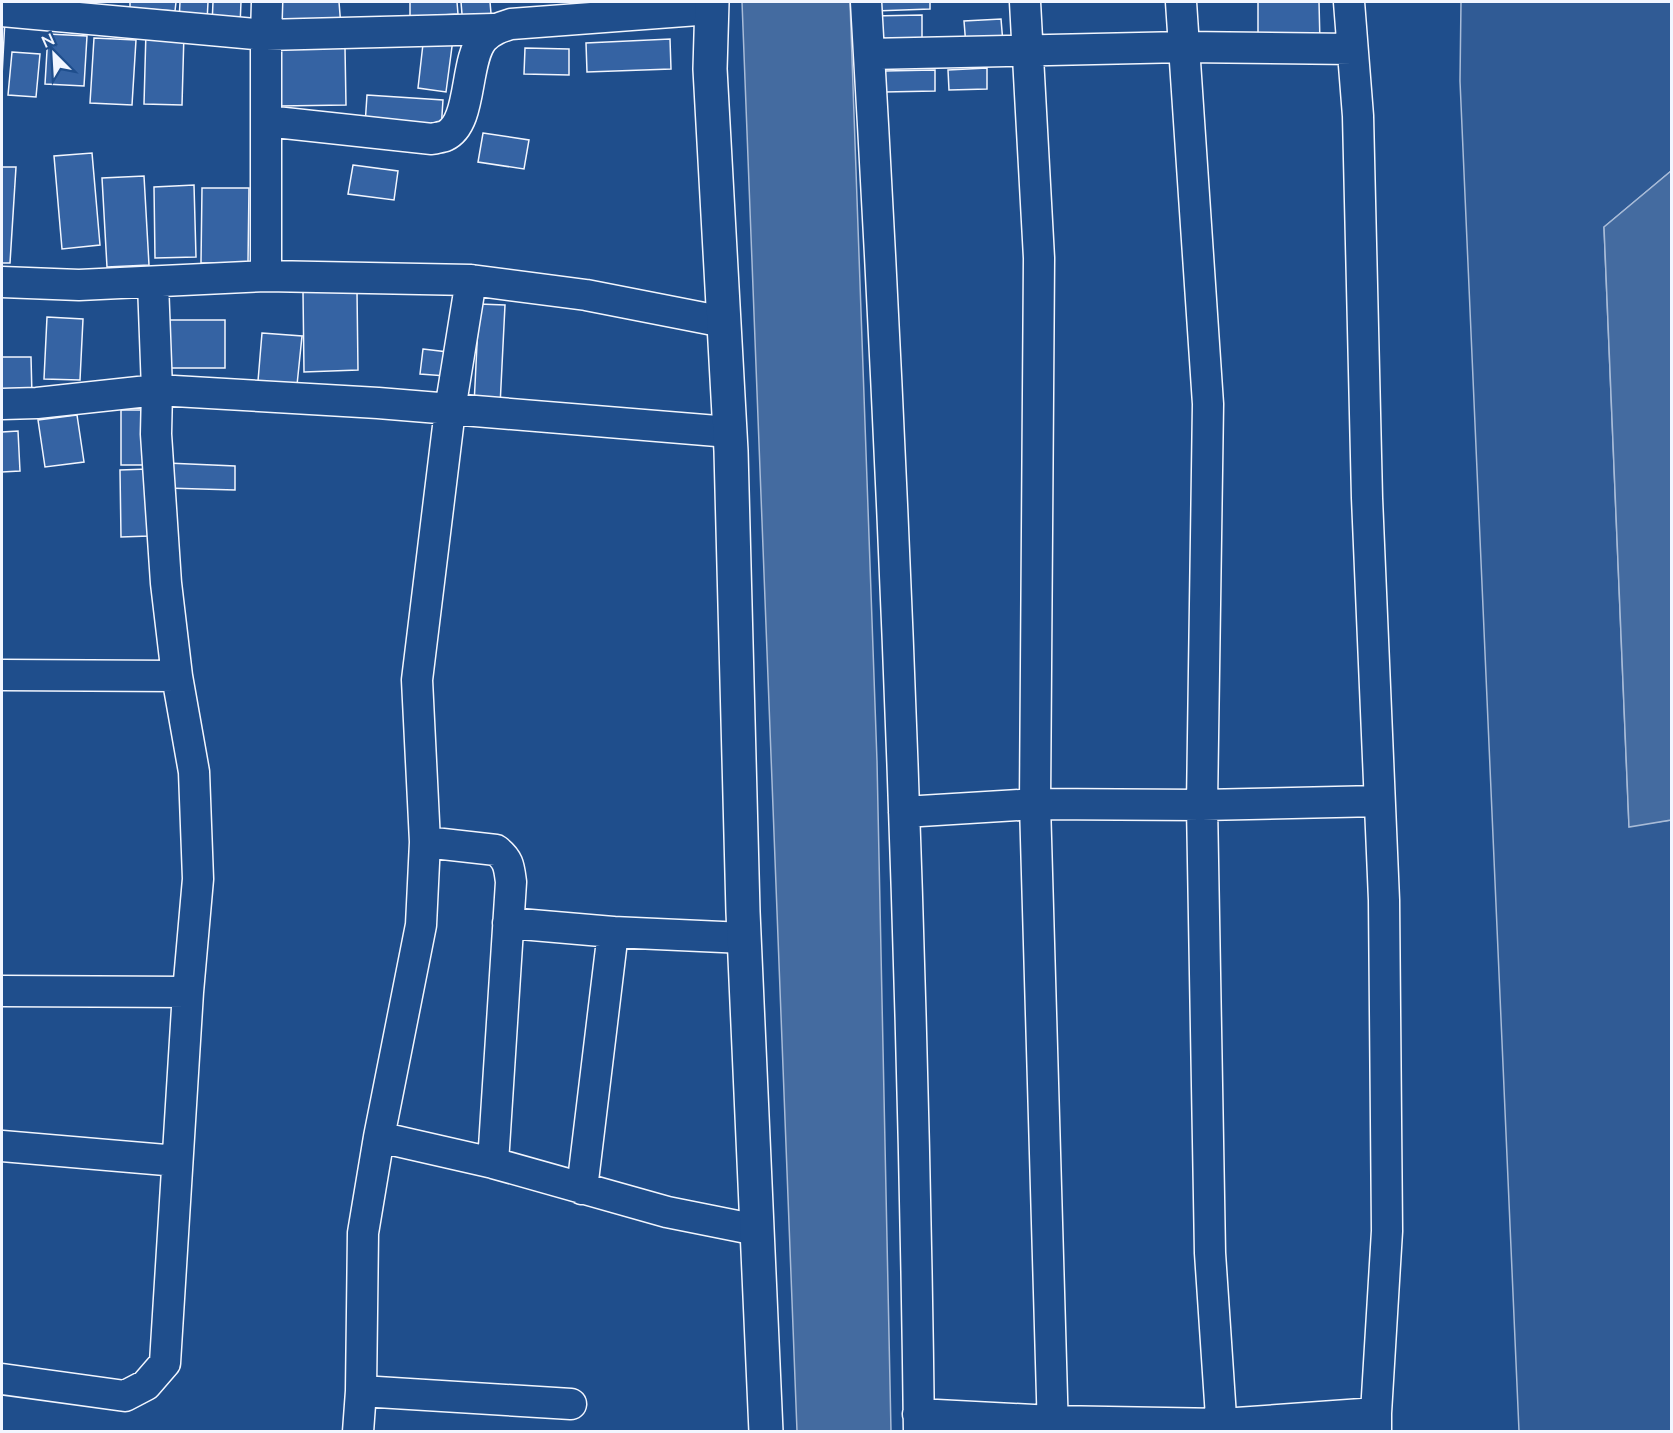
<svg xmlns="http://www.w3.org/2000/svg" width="1673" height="1433" viewBox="0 0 1673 1433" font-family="Lato,sans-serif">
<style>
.built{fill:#305b95;stroke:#a8bbd7;stroke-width:1.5}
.water{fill:#446ba0;stroke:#a8bbd7;stroke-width:1.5}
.building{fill:#3563a3;stroke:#f2f6ff;stroke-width:1.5}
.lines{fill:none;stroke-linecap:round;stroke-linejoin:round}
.street-casing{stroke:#f2f6ff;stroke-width:33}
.secondary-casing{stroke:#f2f6ff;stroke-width:36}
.street{stroke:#1f4e8c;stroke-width:30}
.secondary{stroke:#1f4e8c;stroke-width:33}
</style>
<rect width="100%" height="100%" fill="#1f4e8c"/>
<!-- built -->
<path class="built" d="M1461 2H1671V171L1604 227 1629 826 1671 820V1431H1519L1460 81Z"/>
<!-- water -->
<path class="water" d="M742 2H850L877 761 891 1431H797Z
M1671 171V820L1629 827 1604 227Z"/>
<!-- building -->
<path class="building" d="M130 2H176L175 11 130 8Z
M180 2H208L207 22 179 21Z
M213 2H241L240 26 212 25Z
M276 2H339L341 27 278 31Z
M410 2H457L458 14 410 17Z
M461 2H490L492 25 463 26Z
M874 2H930V9L875 11Z
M1258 2H1319L1320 43H1258Z
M922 15V42L872 43V16Z
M2 18 5 19 2 76Z
M1001 19 1003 43 966 46 964 21Z
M146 31 184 33 182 105 144 104Z
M48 34 87 36 84 86 45 84Z
M424 35 453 39 446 92 418 88Z
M94 38 136 40 132 105 90 103Z
M670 39 671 69 587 72 586 43Z
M345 48 346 105 279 106 278 49Z
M525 48 569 49V75L524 74Z
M12 52 40 54 36 97 8 95Z
M987 68V89L949 90 948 70Z
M935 70V91L884 92V71Z
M367 95 443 100 441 130 365 125Z
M483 133 529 140 524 169 478 162Z
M92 153 100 245 62 249 54 156Z
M353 165 398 171 394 200 348 194Z
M2 167H16L10 263H2Z
M144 176 149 265 107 267 102 178Z
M194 185 196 257 155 258 154 187Z
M202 188H249L248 263H201Z
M357 291 358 370 304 372 303 292Z
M479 304 505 305 500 406 474 405Z
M47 317 83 319 80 380 44 379Z
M163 320H225V368H162Z
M262 333 302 336 297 385 258 381Z
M423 349 448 352 446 376 420 374Z
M2 357H31L32 396H2Z
M121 410H149V465H121Z
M77 415 84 462 45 467 38 420Z
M18 431 20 471 2 472V432Z
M167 463 235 466V490L166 488Z
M148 469 149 536 121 537 120 470Z"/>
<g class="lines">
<defs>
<path id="street" d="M267 2 266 35 494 29
M866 2C894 478 913 954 919 1432
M1025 2 1039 258 1035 804 1053 1432
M1181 2 1208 404 1202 805 1210 1253 1222 1432
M1349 2 1358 116 1367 498 1384 900 1387 1231 1376 1413V1432
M2 11 266 35V276
M869 54 1184 47 1352 49
M266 121 432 139C436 138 442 137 445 136 473 123 464 61 483 39 491 30 501 27 511 24L711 9
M471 280 586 295 724 322
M2 282 79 285 266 276 471 280 450 410 417 680 425 842 421 925 379 1137 363 1233 361 1391 358 1432
M153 283 157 390 378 403 729 432
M2 404 37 403 157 390 156 434 166 583 177 676 194 772 198 879 188 992 165 1363 146 1385 125 1396 2 1379
M2 675 177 676
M904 812 1035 804 1202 805 1379 801
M425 842 496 850C509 860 509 867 511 882L493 1163
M508 923 613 932 744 938
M2 991 188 992
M379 1137 493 1163 667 1212 757 1230
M2 1146 177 1161
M582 1189 613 932
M361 1391 571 1404
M918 1414 1052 1421 1222 1424 1376 1413"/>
<path id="secondary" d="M712 2 710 69 731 451 743 912 766 1432"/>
</defs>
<!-- street casing -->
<use href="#street" class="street-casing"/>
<!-- secondary casing -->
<use href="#secondary" class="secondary-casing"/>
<!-- street -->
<use href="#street" class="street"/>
<!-- secondary -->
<use href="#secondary" class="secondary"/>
</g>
<!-- border -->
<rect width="1673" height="1433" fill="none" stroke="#f2f6ff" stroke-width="6"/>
<!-- north arrow -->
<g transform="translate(54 54) rotate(336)" stroke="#1f4e8c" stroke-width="4.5" paint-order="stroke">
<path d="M0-4.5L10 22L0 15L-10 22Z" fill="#f2f6ff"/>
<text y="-9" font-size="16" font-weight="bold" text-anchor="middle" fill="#f2f6ff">N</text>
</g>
</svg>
